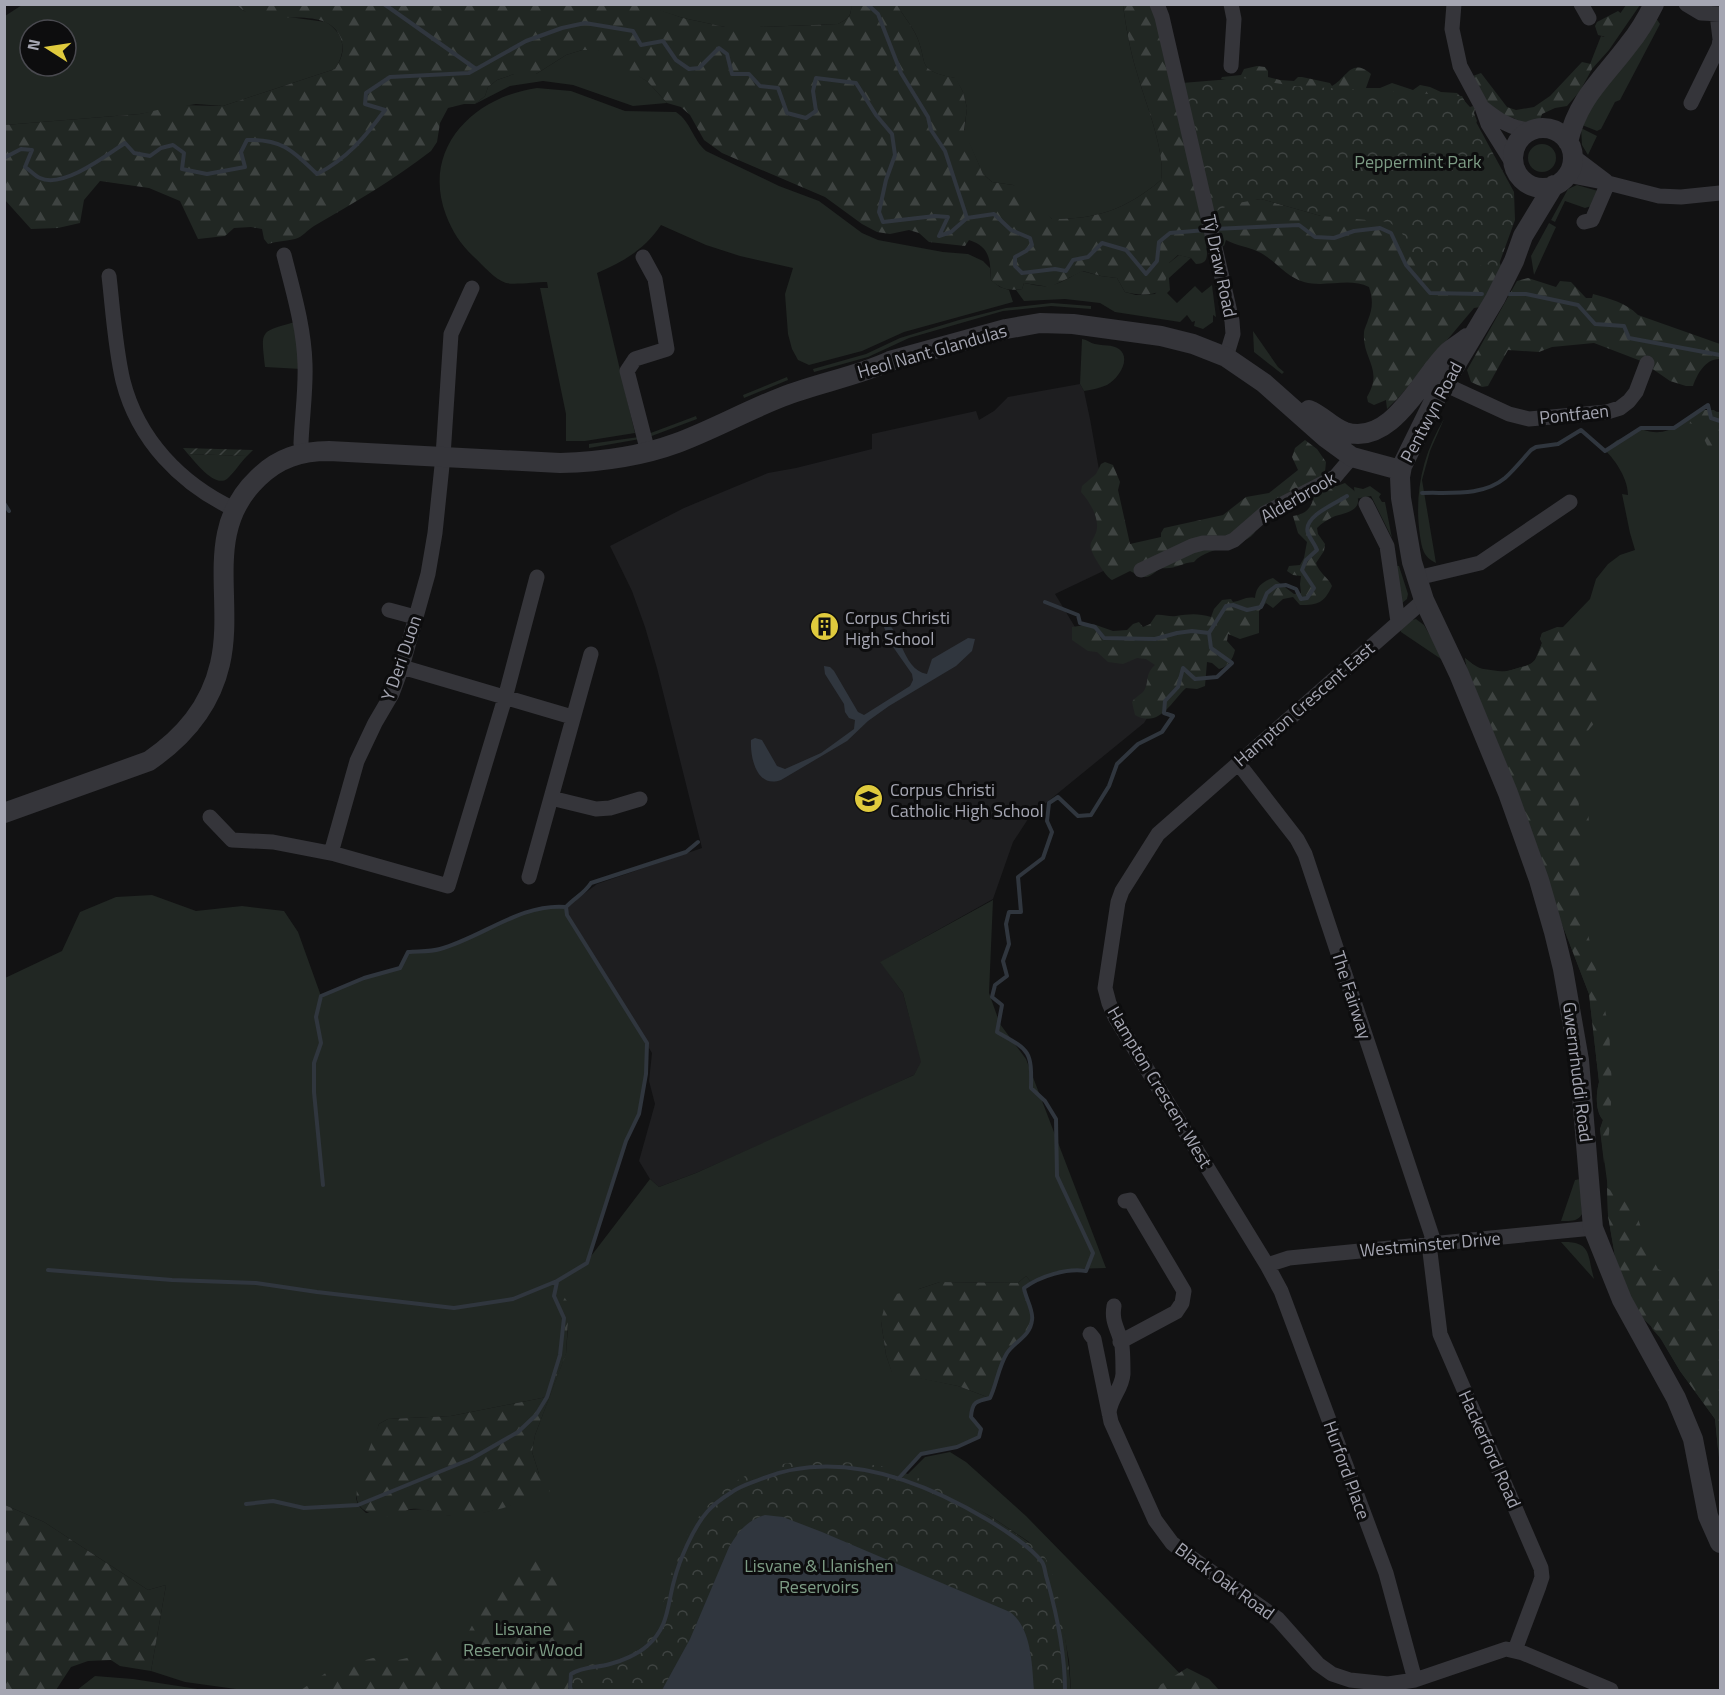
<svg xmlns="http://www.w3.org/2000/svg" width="1725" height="1695" viewBox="0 0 1725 1695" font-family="'Titillium Web',sans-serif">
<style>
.built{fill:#1e1e20}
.grass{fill:#212723;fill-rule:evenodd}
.forest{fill:url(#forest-firs)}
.park{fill:url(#park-crowns)}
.garden{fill:url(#garden-furrows)}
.water{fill:#30363e}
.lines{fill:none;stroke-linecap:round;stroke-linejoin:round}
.stream{stroke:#30363e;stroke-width:4}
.minor{stroke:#35353a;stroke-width:15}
.tertiary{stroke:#35353a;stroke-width:20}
.labels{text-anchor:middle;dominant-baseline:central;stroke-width:6;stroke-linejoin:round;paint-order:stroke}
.park-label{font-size:18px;fill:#7d9c85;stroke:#0d0d0e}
.street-label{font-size:18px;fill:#a5a6b2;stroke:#0d0d0e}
.poi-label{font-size:18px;fill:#a5a6b2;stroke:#0d0d0e;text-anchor:start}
</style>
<defs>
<pattern id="forest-firs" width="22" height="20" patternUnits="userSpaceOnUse" patternTransform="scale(1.5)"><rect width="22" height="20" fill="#212723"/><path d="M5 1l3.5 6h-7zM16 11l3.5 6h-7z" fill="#3e4341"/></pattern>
<pattern id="park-crowns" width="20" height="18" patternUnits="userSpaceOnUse" patternTransform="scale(1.5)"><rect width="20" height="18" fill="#212723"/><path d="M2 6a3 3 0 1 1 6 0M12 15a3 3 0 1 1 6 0" fill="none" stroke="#3e4341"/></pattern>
<pattern id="garden-furrows" width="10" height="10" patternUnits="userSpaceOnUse" patternTransform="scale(1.5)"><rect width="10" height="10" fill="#212723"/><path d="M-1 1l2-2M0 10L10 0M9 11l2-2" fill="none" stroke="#3e4341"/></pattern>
</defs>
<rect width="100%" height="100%" fill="#121213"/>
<!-- built -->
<path class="built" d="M1080 384 1084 391 1090 419 1116 565 1055 594 1075 627 1105 644 1205 627 1144 723 1030 816 1013 842 993 899 881 962 903 993 922 1063 914 1075 806 1125 696 1173 659 1187 650 1179 639 1161 655 1104 649 1081 652 1053 565 908 597 884 702 848 657 668 645 627 632 591 610 546 684 508 768 473 796 468 872 449V434L976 411 979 420 994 411 1008 397Z"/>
<!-- grass -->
<path class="grass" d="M851 4C852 16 848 19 838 24L759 27H725L683 18 642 5Z
M22 5H236L244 11 326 22C345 34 347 51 335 69L223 106 196 104 140 114 5 125V16ZM30 30H66V66H30Z
M897 5H1123C1126 28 1130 50 1137 73 1145 102 1166 151 1161 180 1125 210 1098 219 1052 219L1013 185 992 182 983 174 964 132 967 108 963 92 955 78C913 70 930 63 915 33 910 23 902 14 897 5Z
M1626 5H1640L1609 50 1592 69 1590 64 1601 36 1604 37Z
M1656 18 1660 24 1620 100 1615 102 1601 129 1597 131 1582 125 1581 116Z
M582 50H598L615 59 648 82 667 103 633 106 573 85 543 81 510 86 475 104 485 96 488 87 497 80 514 74H536L566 55Z
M537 88 571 91 625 111 676 112C691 122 693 140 706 151L779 186 819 201 862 233 878 240 943 252 968 254 983 261 990 268 991 280 1000 287 1009 290 1013 302 904 332 862 351 809 365 798 360 792 349 788 334 785 294 793 268 740 256 706 245 661 225C645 249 623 262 597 273L635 433 585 441H566V414L540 288H548L547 282C537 282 513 285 506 283 494 279 483 265 474 257 461 245 452 231 446 215 421 149 473 97 537 88Z
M1581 128 1597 136 1588 155 1582 145Z
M1528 158a14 14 0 1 1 28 0a14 14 0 1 1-28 0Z
M1577 185 1598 191 1592 206 1585 208 1565 201 1555 222 1551 220 1568 189Z
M1549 223 1556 227 1534 275 1531 256Z
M1179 255 1191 258 1169 278 1170 290 1167 293 1177 303 1195 286 1202 293 1212 285 1216 317 1213 315V322L1203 329 1194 326 1195 321 1192 322 1187 315 1180 322 1115 312 1100 303 1065 299 1024 301 1016 290 1022 289 1024 283C1031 284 1041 287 1047 286 1059 285 1071 276 1082 271L1101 276 1117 278 1125 292 1136 295 1155 294 1165 280 1169 263Z
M1052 303 1091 306V309L1051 306 1003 311 909 338 868 357 814 372 813 369 866 354 900 338 959 320 1006 308Z
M295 322 301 369 265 367C261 330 259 332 295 322Z
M1253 331 1278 367 1284 372 1282 374 1254 352Z
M1082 339C1088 340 1090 343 1095 344 1103 346 1112 344 1119 349 1132 359 1118 379 1107 385 1100 388 1092 390 1084 391L1080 384Z
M787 377 788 380 744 398 743 395Z
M1698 410 1720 412V1468L1715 1419 1680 1371 1662 1340 1653 1330 1616 1262 1608 1216 1607 1181 1600 1129 1603 1120C1595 1111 1596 1093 1599 1082L1589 994 1547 885 1467 669 1465 658 1477 668 1505 672 1531 664 1535 660 1542 643 1540 639 1542 633 1563 627 1590 599 1596 579 1608 564 1620 555 1635 550 1630 533 1622 494 1628 495C1628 479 1616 461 1605 450L1617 440 1625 439 1641 429C1668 439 1678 424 1698 410Z
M696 416 697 419 649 437 648 434Z
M1444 419 1430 451 1422 480 1436 563C1423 557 1422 548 1420 536 1414 495 1422 455 1444 419Z
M639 437 640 439 589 448V444Z
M188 454 247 456C240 463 234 473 227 479 215 488 195 462 188 454Z
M1370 486 1381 494 1379 497 1382 502H1385L1392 538 1371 496 1355 499 1354 487 1363 489Z
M1396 566H1399L1408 594 1407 599 1401 604Z
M1416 619 1424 625 1443 658 1441 659 1401 632 1400 629 1412 620Z
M152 895 196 911 242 906 284 911 298 932 321 996 364 978 400 968 408 952C418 951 430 952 440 949 483 937 520 903 566 907L567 915 647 1043 646 1074 639 1114 626 1141 588 1260 650 1179 659 1187 696 1173 914 1075 921 1062 903 993 880 962 993 900 989 993 1000 1024 1026 1059 1106 1268 1073 1269 1031 1282 1026 1276 1018 1283 940 1282 919 1289 881 1321 886 1355 892 1372 958 1386 990 1398C977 1401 972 1402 971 1417L981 1429 979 1437 957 1447 921 1454 899 1478 666 1621 647 1646 571 1677 520 1672 384 1690H243L185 1682 151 1671 166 1585 148 1590 44 1522 5 1505V978L62 951 80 912 116 897ZM554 1296 568 1327 566 1353 535 1435 532 1452 539 1474 511 1505 486 1512 450 1516 423 1509 366 1513 358 1505 356 1498 379 1424 388 1419 451 1416 547 1397 560 1355 564 1318Z
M1580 1179 1582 1214C1578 1222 1569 1221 1561 1221L1575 1180Z
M1561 1242C1592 1241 1587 1254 1594 1279Z
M950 1452 966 1462 1026 1516 1196 1690H1071L1069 1661 1058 1601 1029 1542 990 1516 953 1496 907 1475 925 1457Z
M95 1676 133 1679 204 1690H77Z"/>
<!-- forest -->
<path class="forest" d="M236 4H642L683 18 725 27H759L838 24C848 19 852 16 851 5H897C902 14 910 23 915 33 930 63 913 70 956 78L963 92 967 108 964 130 983 174 992 182 1013 185 1028 192 1052 219C1098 219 1125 210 1161 180 1166 151 1145 102 1137 73 1130 50 1126 27 1123 5H1154L1172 68 1255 200 1261 199 1321 216 1340 204 1499 261 1503 271 1487 306 1474 308 1400 396 1387 409 1386 400 1374 405 1368 402 1367 397C1384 369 1362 359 1364 333 1364 329 1367 324 1368 320 1373 308 1373 299 1369 287 1349 277 1326 288 1304 282 1286 277 1277 262 1261 253 1250 247 1237 246 1226 240L1224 246 1211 241 1206 243C1207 253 1210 264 1196 264L1191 258 1178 255 1169 263C1170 270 1164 285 1161 291 1150 296 1136 295 1125 292L1117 278 1101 276 1083 271 1050 287 1024 283 1022 289C1008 291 1001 289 991 280 990 261 991 247 969 240L965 246 929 242 919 233 909 230 890 234 877 232 862 224 825 197 722 153 704 140 690 115 681 107 667 103 648 82 597 50H582L566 55 536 74H514L497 80 488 87 485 96 475 104H464L448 108 440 123 437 142 431 151C395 179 354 203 314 226 307 230 303 237 295 239 286 241 277 241 268 244L264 239 262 229 251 227 234 228 225 236 198 239 180 201 149 188 100 181 84 200 80 223 58 228 31 229 5 200V125L140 114 179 105 223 106 335 69C341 59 345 52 341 39 330 7 282 22 256 16 248 14 242 10 236 4Z
M1618 11 1623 15C1625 26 1623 32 1614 39L1598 35 1595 26 1597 22Z
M1582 62 1591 64 1592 69 1580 91 1567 106 1555 108 1542 114 1540 120 1533 124H1519L1514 118C1490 115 1482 95 1473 76L1481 73 1507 107 1516 110 1534 107 1550 96Z
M1257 66 1265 67 1268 71V77L1280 80 1294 81 1298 77H1302L1330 83 1332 86C1347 78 1351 57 1371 74L1366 88H1380L1392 83 1413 90 1420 85 1430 87 1441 92 1457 93 1470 107 1473 106 1475 109 1474 113 1477 121 1475 125 1221 79 1222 77 1241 75 1244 69Z
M1528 278 1556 287 1560 281 1571 282 1586 298H1592L1593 294C1610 299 1625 302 1638 315L1720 344V359C1706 358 1697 374 1693 386H1686L1670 381 1641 361 1594 343 1552 347 1539 352 1508 350 1488 386 1482 387 1471 382 1467 370 1517 281Z
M1698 410H1714L1720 415V458L1711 453 1697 425 1684 422Z
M1305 440 1317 449 1326 462 1325 472 1328 484 1320 493 1333 486H1337L1345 483C1348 486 1354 490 1356 493 1365 512 1342 513 1333 517 1327 520 1322 523 1317 528L1318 534 1325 544 1324 551 1316 563C1319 573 1328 577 1332 586 1324 603 1318 605 1300 605L1293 597 1283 599 1273 608 1266 603 1259 611V633L1240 639 1228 634 1227 641 1235 650C1233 659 1228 667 1219 669L1212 663 1207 662 1205 686 1197 689 1186 688C1172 701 1159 729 1135 715L1132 702C1135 697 1139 696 1143 692 1150 684 1144 674 1155 665L1146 659 1137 658 1123 664 1108 662 1097 652 1088 651 1072 640V627L1093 624 1113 631 1127 630 1133 624 1139 622 1143 627 1150 624 1156 615C1162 614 1169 617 1176 616 1189 614 1198 613 1211 617L1214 609 1222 600 1231 599 1233 602C1241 601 1246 596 1255 598 1256 587 1262 582 1273 578L1294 594 1301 593 1300 584 1301 576 1293 575 1287 571 1289 566 1300 565 1304 558 1307 542 1298 533 1293 516C1306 514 1312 508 1314 495L1308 493 1257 527C1253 548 1209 544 1194 562 1180 563 1176 570 1160 568 1147 580 1145 579 1130 571L1112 580C1106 577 1093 556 1091 549 1089 543 1093 540 1095 535 1102 521 1090 502 1081 492L1082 486 1096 474 1101 464 1105 462 1113 465 1120 482 1118 490 1130 544 1161 537V533L1164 528 1223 515 1246 497 1269 493 1298 470 1292 457 1295 448Z
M1557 627C1585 626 1596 665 1602 686L1596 693C1603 721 1597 717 1583 738L1585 752 1576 762 1579 767 1590 773 1588 780 1578 794 1579 806 1588 810 1589 822 1576 880 1609 1028 1612 1088 1609 1133 1604 1163 1600 1129 1603 1120C1595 1111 1596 1093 1599 1082L1589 994 1547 885 1467 669 1465 658C1482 673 1496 675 1518 668 1523 667 1531 665 1535 660 1538 656 1540 648 1542 643L1540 639 1542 633Z
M1607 1188 1627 1200 1635 1209 1648 1250 1658 1269 1680 1280 1700 1276 1720 1263V1448L1718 1449 1715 1419 1680 1371 1656 1331 1636 1312 1616 1262 1608 1216Z
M1026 1276 1031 1282 1024 1288C1025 1298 1034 1311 1032 1320 1030 1337 1015 1341 1007 1353 998 1368 997 1383 990 1398L958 1386 892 1373 886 1355 881 1321 887 1296 919 1289 940 1282 1018 1283Z
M556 1290 560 1291 569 1304 566 1354 535 1435 532 1452 539 1474 550 1491C519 1503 485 1517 452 1516 438 1516 426 1507 411 1509 405 1510 400 1515 394 1516 383 1519 363 1514 358 1503 351 1489 373 1440 379 1424L388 1419 451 1416 547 1397C553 1379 568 1334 564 1317 562 1307 554 1301 556 1290Z
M5 1505 44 1522 148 1590 166 1585 151 1671 120 1666 111 1660 88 1661 71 1667 56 1690H5Z
M531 1553 552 1572 579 1641 576 1666 569 1673 568 1690H301L330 1670 373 1658 390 1662 462 1645C478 1611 501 1578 531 1553Z
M1187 1668 1209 1679 1219 1690H1157V1687Z"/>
<!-- park -->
<path class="park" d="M1243 78 1295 86 1462 96 1514 192 1515 220 1498 267 1486 264 1464 271 1435 273 1428 271 1416 262 1401 231 1389 222 1321 216 1261 199 1232 204 1214 212 1182 83Z
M798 1461C825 1462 853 1461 880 1466 927 1476 976 1506 1015 1533 1025 1540 1037 1547 1044 1556 1060 1579 1069 1661 1071 1690H568L569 1673C586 1655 619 1664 639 1645 661 1624 663 1602 671 1575 685 1528 714 1485 762 1469 773 1465 786 1464 798 1461Z"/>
<!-- garden -->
<path class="garden" d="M183 448 253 450 247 456 188 454Z"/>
<!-- water -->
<path class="water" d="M881 620C903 626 900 669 927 674L932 659 968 638 975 639 972 651 956 666 889 706 868 721 847 741 781 780C757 789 750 758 751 740L755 738 762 740 777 766 785 769 821 753 854 729 855 720 849 718 845 712 844 704 825 674 824 666 830 667 834 671 858 712 864 715 910 686 913 680 912 674 891 644Z
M765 1515 783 1517 822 1532 1010 1612C1032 1628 1032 1666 1034 1690H662L690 1639 729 1547C738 1532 747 1520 765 1515Z"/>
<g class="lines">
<!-- stream -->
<path class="stream" d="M384 4 476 69
M867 4 878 14 901 73 928 117 931 130 945 151 967 218
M4 158 21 149 32 150 25 167C30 170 35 176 40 178 63 189 107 155 125 143L134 153 150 156 161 148 173 145 184 153 182 169 207 174 245 167 241 152 247 140C283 139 293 151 317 174 347 159 366 136 385 110L365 104 366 93 390 77 469 73 526 41 562 28 585 23 633 31 641 45 663 41 676 60 689 69 699 68 719 48 727 54 732 74H749L760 86 778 88 787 113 806 118 816 111 813 91 816 78 856 83 876 115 892 134 895 155 886 180 879 212 883 222 935 216 948 217 939 236 951 232 967 218 994 214 1011 230 1030 238 1032 245 1026 251 1015 257V266L1022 273 1055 269 1066 271 1073 260 1088 257 1102 243 1126 250 1146 274 1157 261 1159 242 1170 233 1206 230
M1214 229 1299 225 1315 237 1334 238 1354 231 1380 228 1391 233 1406 265 1430 293 1482 294
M1509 294H1526L1578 305 1595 324 1624 326 1629 338 1720 355
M1422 493C1449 492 1482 497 1505 478 1514 470 1522 460 1531 450L1536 447 1558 444 1581 430 1605 451 1641 428H1674L1708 405 1711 418 1720 421
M4 503 9 511
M1045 602 1078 615 1080 623 1095 627 1104 638 1155 639 1177 633 1192 631 1209 633
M323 1185 314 1092V1063L321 1043 316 1017 321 996 364 978 400 968 408 952C418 951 430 952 440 949 483 937 521 903 566 907
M48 1270 172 1280 256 1283 317 1292 454 1308 513 1299 557 1281 587 1263 626 1141 639 1114 646 1074 647 1043 567 915 566 907C574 898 584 894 591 883L686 852 698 842
M899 1478 921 1454 957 1447 979 1437 981 1429 971 1417C972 1402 976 1401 990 1398 997 1383 998 1368 1007 1353 1015 1341 1030 1337 1032 1320 1034 1311 1025 1297 1024 1288 1040 1276 1067 1268 1086 1271L1093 1253 1057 1176 1056 1119 1045 1101 1031 1088C1032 1050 1029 1050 997 1032L1002 1005 992 997 995 985 1007 976 1003 961 1009 944 1006 924 1009 912H1021L1018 877 1043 858 1052 832 1047 821 1049 803 1058 797 1078 816 1091 815 1109 786 1117 764 1138 744 1162 732 1173 716 1164 713 1165 701 1178 687 1183 668 1195 679 1217 677 1232 663 1211 648 1209 633 1226 606 1233 605 1247 610 1261 607 1267 593 1276 586 1286 585 1296 589 1301 599 1307 598 1314 588 1302 570 1306 560 1317 550C1315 544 1310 539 1308 533 1302 517 1336 503 1347 496
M246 1504 273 1501 304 1508 358 1505 471 1459 518 1432 536 1415 547 1397 560 1355 564 1318 554 1296 557 1282
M571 1690 570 1687 571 1674C584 1666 597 1668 610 1664 622 1661 638 1654 647 1646 669 1627 667 1606 674 1581 679 1561 693 1528 707 1512 713 1505 724 1497 732 1492 740 1486 751 1483 761 1479 837 1448 921 1480 988 1520 1003 1529 1032 1548 1042 1562 1045 1566 1045 1574 1047 1579 1057 1615 1065 1653 1065 1690"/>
<!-- minor -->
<path class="minor" d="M1157 4 1162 17 1232 321 1233 334 1226 357
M1231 4 1234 19 1231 66
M1454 4 1452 29 1460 66 1482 107 1488 124 1513 164
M1581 4 1589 18
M1686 4 1701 13 1720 14
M1691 103 1719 46 1720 39 1717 14
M1482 107C1497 119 1512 130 1532 130
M1573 156 1606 181
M1567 175 1608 183 1659 196 1681 197 1720 193
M1584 222 1592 220 1608 183
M284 255C293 291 304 327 305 364 306 390 302 417 301 443L303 452
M643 257 655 279 667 349 635 359 627 371 648 452
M109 276C113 311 115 347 123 381 138 440 181 484 234 509
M1444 384 1509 414 1529 419 1607 412 1620 408 1629 401 1636 392 1647 363
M1366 504 1387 546 1398 622
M1141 570 1192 546 1203 543H1227L1234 540 1265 513 1335 477 1352 457
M1417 578 1480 563 1570 502
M389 610 415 617
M402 667 572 717
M1238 763 1297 839 1305 854 1432 1236 1430 1252 1440 1334 1541 1568 1542 1577 1539 1586 1515 1650
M551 798 596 809 610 808 640 799
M210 817 232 840 273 842 335 854 448 886 505 698 537 577
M331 853 357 761 375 723 392 694 402 667 428 574 435 533 443 456 451 334 472 288
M529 877 591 654
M1267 1265 1289 1258 1593 1228
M1090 1334 1094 1339 1111 1422 1155 1520 1172 1543 1186 1554 1278 1619 1318 1664 1332 1674 1350 1680 1388 1684 1415 1680 1506 1649 1523 1653 1611 1690
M1120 1342 1176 1312 1182 1303 1184 1291 1130 1200 1125 1201
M1109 1413C1110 1398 1122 1389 1123 1374 1123 1365 1123 1355 1122 1346 1119 1329 1111 1323 1114 1306
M1415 1680 1386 1573 1281 1291 1267 1265 1115 1017 1109 1003 1105 988 1118 902 1122 891 1158 834 1424 600"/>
<!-- tertiary -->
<path class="tertiary" d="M1513 158a30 30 0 1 1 60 0a30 30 0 1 1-60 0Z
M1568 142C1578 98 1603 79 1629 44 1639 32 1647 18 1654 4
M1554 185 1523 236 1514 261 1495 299 1433 403 1402 466 1400 477 1401 498 1412 562 1424 600 1459 674 1508 793 1539 880 1554 932 1563 969 1579 1060 1593 1228 1622 1300 1676 1398 1693 1439 1708 1516 1720 1543
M1309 410C1322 415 1331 427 1345 432 1392 447 1421 378 1448 352 1454 347 1461 343 1467 338
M4 813 149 761C184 737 210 707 220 664 235 599 202 531 258 478 278 458 301 451 329 451L560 463C599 462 639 457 677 443 712 430 746 411 782 397 817 383 855 377 890 361L1006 329 1040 323 1073 324 1161 336 1193 344 1226 357 1264 383 1326 438 1352 457 1400 470"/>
</g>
<!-- icons -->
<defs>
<symbol id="building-disc" viewBox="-11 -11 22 22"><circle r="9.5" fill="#dfca3d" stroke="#0d0d0e"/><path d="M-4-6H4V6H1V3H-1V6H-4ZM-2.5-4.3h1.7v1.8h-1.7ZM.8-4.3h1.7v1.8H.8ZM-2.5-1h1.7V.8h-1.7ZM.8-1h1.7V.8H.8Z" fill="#111"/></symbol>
<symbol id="school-disc" viewBox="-11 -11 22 22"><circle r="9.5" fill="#dfca3d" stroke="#0d0d0e"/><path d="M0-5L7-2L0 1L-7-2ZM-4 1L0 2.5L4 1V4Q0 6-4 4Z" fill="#111"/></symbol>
</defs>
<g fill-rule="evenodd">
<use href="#building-disc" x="808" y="610" width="33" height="33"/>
<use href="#school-disc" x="852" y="782" width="33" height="33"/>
</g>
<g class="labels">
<!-- park labels -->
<g class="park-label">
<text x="1418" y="161">Peppermint Park</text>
<text x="819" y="1565">Lisvane &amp; Llanishen<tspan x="819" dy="21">Reservoirs</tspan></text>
<text x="523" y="1628">Lisvane<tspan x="523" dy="21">Reservoir Wood</tspan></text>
</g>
<!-- street labels -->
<g class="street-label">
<text transform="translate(1220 266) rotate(78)">Tŷ Draw Road</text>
<text transform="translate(932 351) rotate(-16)">Heol Nant Glandulas</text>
<text transform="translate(1431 412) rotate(-62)">Pentwyn Road</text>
<text transform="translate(1574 414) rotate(-6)">Pontfaen</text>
<text transform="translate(1298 497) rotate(-30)">Alderbrook</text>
<text transform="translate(401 658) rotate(-71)">Y Deri Duon</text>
<text transform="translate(1304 704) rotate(-41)">Hampton Crescent East</text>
<text transform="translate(1352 995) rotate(72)">The Fairway</text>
<text transform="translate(1578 1072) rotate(83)">Gwernrhuddi Road</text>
<text transform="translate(1160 1087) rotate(59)">Hampton Crescent West</text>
<text transform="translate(1430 1244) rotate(-5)">Westminster Drive</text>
<text transform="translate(1490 1449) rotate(66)">Hackerford Road</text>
<text transform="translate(1347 1470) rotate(70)">Hurford Place</text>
<text transform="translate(1225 1581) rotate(36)">Black Oak Road</text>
</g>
<!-- poi labels -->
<g class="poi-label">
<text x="845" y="617">Corpus Christi<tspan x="845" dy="21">High School</tspan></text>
<text x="890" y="789">Corpus Christi<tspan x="890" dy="21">Catholic High School</tspan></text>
</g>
</g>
<!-- border -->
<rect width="1725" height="1695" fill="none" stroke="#a5a6b2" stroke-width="12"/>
<!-- north arrow -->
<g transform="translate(48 48) rotate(282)"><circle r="28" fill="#0d0d0e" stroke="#4a4a50" stroke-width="1.5"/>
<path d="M0-4.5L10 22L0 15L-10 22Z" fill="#dfca3d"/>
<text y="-9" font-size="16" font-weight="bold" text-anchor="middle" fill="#a5a6b2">N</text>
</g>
</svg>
